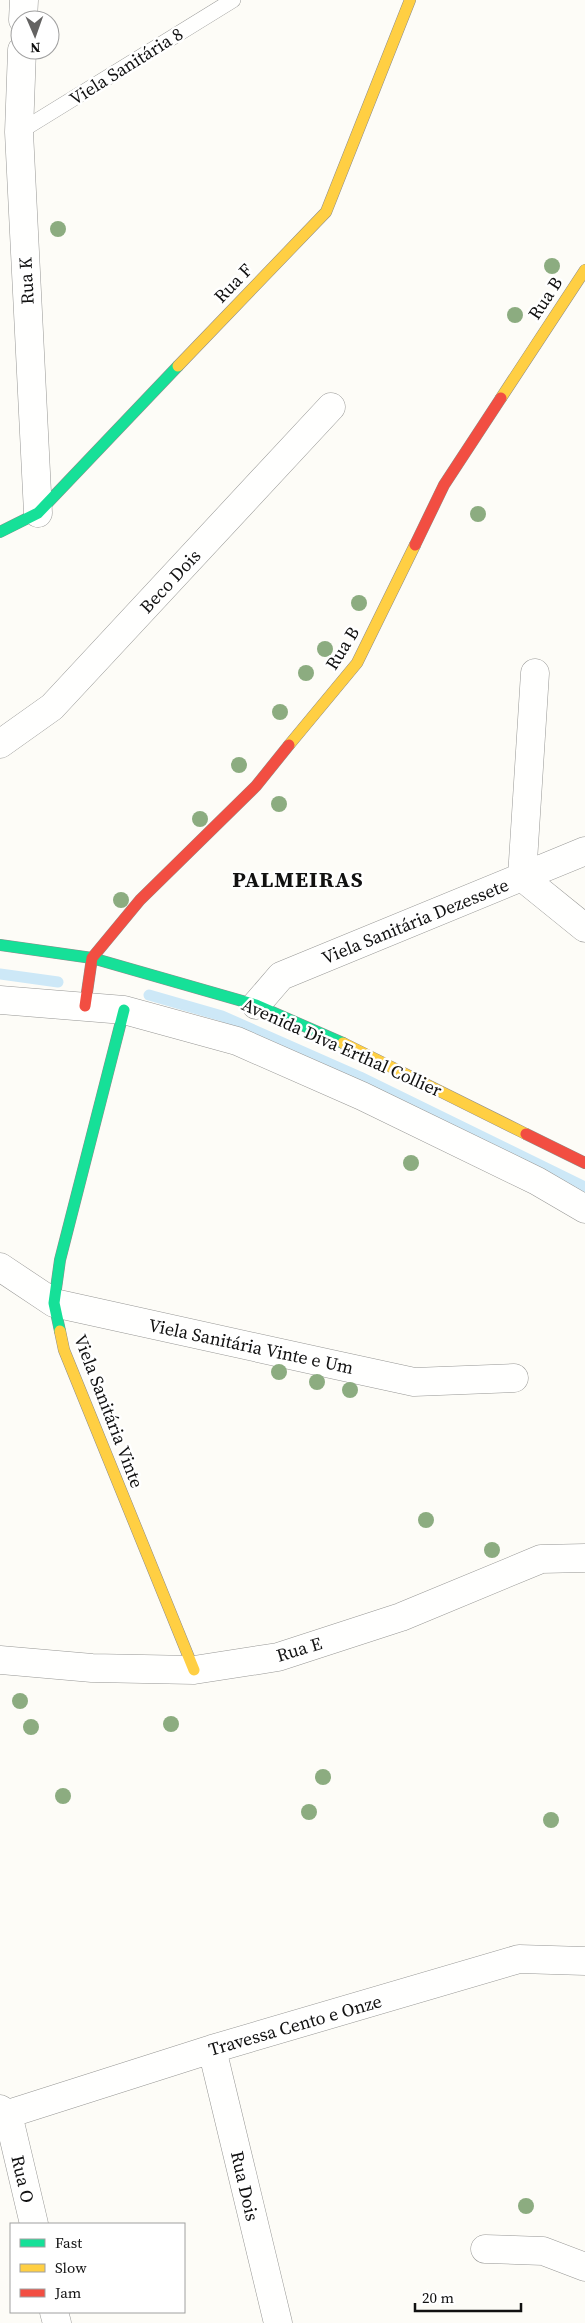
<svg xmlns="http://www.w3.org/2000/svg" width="585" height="2323" viewBox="0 0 585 2323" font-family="'Source Serif 4',serif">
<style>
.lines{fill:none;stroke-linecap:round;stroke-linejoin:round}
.stream{stroke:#cde8f7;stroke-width:11}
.lane-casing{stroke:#979795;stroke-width:16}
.street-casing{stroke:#979795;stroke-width:29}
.fast-casing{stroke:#8e8d8b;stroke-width:12}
.slow-casing{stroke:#8e8d8b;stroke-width:12}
.jam-casing{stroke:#8e8d8b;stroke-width:12}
.lane{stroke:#fffffe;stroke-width:15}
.street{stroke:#fffffe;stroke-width:28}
.fast{stroke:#16e098;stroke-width:11}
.slow{stroke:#ffcf43;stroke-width:11}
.jam{stroke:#f24e42;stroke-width:11}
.tree{fill:#8cac80}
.labels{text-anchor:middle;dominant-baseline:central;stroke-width:5;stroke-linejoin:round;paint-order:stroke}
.street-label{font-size:18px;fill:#111;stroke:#fff}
.district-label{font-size:22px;font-weight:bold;letter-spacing:1px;fill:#111;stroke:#fff}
</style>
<rect width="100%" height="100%" fill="#fdfcf7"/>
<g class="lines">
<!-- stream -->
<path class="stream" d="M0 974 58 982
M149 995 222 1016 360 1077 585 1187"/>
<defs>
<path id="lane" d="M19 132 233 0"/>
<path id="street" d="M23 20 24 0
M22 50 19 132 38 513
M535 673 522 877 585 928
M0 744 52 707 331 407
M0 1000 124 1010 237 1041 362 1096 537 1181 585 1209
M256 1005 281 976 585 851
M0 1267 54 1303 331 1364 414 1382 514 1378
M0 1660 92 1668 194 1670 278 1657 401 1617 541 1559 585 1558
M212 2049 278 2323
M0 2109 8 2114 34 2224
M8 2114 212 2049 519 1959 585 1961
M485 2249 543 2251 585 2267
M54 2312 57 2323"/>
<path id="fast" d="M0 532 38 513 178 366
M0 945 92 958 256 1005 343 1043
M60 1331 54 1303 60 1260 124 1010"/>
<path id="slow" d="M178 366 326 212 410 0
M501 398 585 270
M289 745 357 663 415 545
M343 1043 526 1134
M60 1331 64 1350 194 1670"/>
<path id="jam" d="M415 545 444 485 501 398
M85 1006 92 958 140 900 256 786 289 745
M526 1134 585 1163"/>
</defs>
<!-- lane casing -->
<use href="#lane" class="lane-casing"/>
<!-- street casing -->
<use href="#street" class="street-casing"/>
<!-- fast casing -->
<use href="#fast" class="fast-casing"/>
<!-- slow casing -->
<use href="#slow" class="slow-casing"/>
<!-- jam casing -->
<use href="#jam" class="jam-casing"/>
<!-- lane -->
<use href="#lane" class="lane"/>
<!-- street -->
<use href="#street" class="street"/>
<!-- fast -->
<use href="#fast" class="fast"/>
<!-- slow -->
<use href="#slow" class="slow"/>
<!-- jam -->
<use href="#jam" class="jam"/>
</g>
<!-- trees -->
<g class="tree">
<circle cx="58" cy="229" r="8"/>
<circle cx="552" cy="266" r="8"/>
<circle cx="515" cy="315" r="8"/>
<circle cx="478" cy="514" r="8"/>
<circle cx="359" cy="603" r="8"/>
<circle cx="325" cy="649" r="8"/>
<circle cx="306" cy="673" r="8"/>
<circle cx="280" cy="712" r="8"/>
<circle cx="239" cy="765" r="8"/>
<circle cx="279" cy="804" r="8"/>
<circle cx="200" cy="819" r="8"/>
<circle cx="121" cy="900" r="8"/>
<circle cx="411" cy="1163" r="8"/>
<circle cx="279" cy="1372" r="8"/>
<circle cx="317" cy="1382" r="8"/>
<circle cx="350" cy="1390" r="8"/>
<circle cx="426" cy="1520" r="8"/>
<circle cx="492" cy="1550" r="8"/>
<circle cx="20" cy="1701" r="8"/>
<circle cx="171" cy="1724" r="8"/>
<circle cx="31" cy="1727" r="8"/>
<circle cx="323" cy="1777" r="8"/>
<circle cx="63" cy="1796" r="8"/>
<circle cx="309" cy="1812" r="8"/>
<circle cx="551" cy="1820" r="8"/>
<circle cx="526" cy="2206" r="8"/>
</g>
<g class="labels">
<!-- street labels -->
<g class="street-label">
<text transform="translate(126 66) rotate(-32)">Viela Sanitária 8</text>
<text transform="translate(26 281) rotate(-93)">Rua K</text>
<text transform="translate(233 283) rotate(-46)">Rua F</text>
<text transform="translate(545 298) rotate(-57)">Rua B</text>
<text transform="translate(170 581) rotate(-47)">Beco Dois</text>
<text transform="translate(342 648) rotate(-58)">Rua B</text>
<text transform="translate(415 921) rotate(-22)">Viela Sanitária Dezessete</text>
<text transform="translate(342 1047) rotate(24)">Avenida Diva Erthal Collier</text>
<text transform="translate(251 1346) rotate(12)">Viela Sanitária Vinte e Um</text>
<text transform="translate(109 1411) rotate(69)">Viela Sanitária Vinte</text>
<text transform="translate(299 1649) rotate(-17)">Rua E</text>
<text transform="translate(295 2025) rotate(-16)">Travessa Cento e Onze</text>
<text transform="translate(23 2179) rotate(77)">Rua O</text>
<text transform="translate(245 2186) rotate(77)">Rua Dois</text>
</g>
<!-- district labels -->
<g class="district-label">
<text x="298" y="879">PALMEIRAS</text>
</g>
</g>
<!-- legend -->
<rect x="10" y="2223" width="175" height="90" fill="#ffffff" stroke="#a0a0a0"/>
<rect x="20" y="2239" width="25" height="8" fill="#16e098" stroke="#a0a0a0"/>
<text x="55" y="2248" font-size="15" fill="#111111">Fast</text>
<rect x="20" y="2264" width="25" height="8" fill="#ffcf43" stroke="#a0a0a0"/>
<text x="55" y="2273" font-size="15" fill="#111111">Slow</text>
<rect x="20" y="2289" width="25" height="8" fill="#f24e42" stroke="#a0a0a0"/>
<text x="55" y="2298" font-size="15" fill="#111111">Jam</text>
<!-- north arrow -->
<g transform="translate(35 35) rotate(178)"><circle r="24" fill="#ffffff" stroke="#a0a0a0"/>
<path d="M0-4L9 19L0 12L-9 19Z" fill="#646362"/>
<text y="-8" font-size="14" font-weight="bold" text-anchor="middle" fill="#111111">N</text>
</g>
<!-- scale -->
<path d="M415 2303v8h106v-8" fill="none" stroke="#111111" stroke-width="2.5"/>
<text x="422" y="2303" font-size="15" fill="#111111" stroke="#ffffff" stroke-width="4" paint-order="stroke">20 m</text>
</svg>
